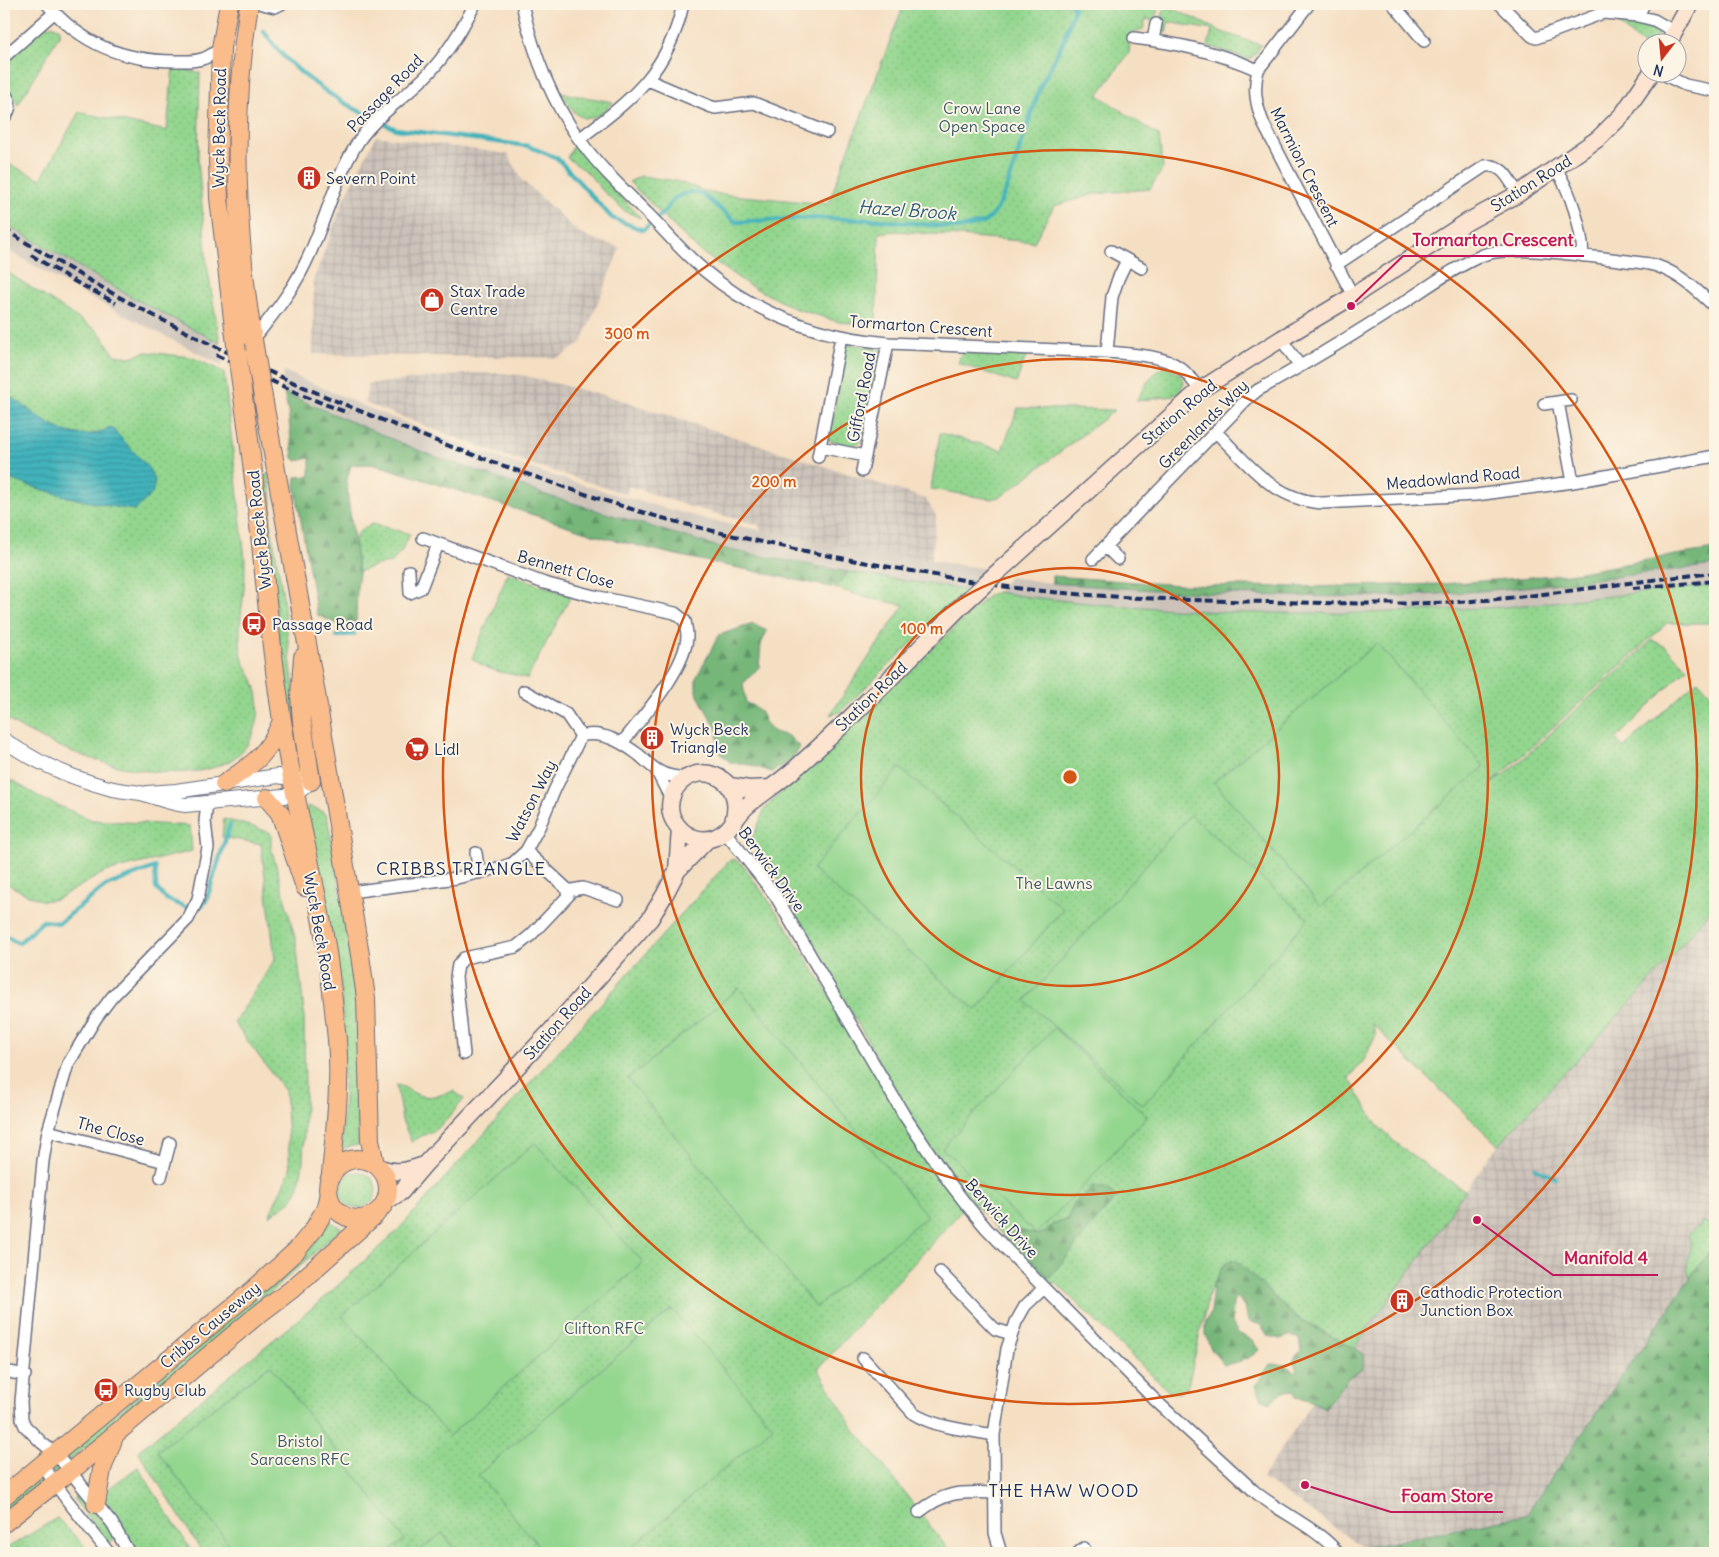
<svg xmlns="http://www.w3.org/2000/svg" width="1719" height="1557" viewBox="0 0 1719 1557" font-family="Delius,sans-serif">
<style>
.industrial{fill:url(#industrial-grid)}
.railway{fill:#ccc2b9}
.green{fill:url(#green-dots);stroke:#578276}
.forest{fill:url(#forest-firs);stroke:#48736c}
.pitch{fill:#93d68e;stroke:#578276}
.water{fill:url(#water-rules);stroke:#2f718c}
.lines{fill:none;stroke-linecap:round;stroke-linejoin:round}
.stream{stroke:#43b3bb;stroke-width:4.5}
.minor-casing{stroke:#676d81;stroke-width:14}
.tertiary-casing{stroke:#676d81;stroke-width:16}
.secondary-casing{stroke:#676d81;stroke-width:19}
.primary-casing{stroke:#676d81;stroke-width:20}
.minor{stroke:#fff;stroke-width:11}
.tertiary{stroke:#fff;stroke-width:14}
.secondary{stroke:#fde4d0;stroke-width:16}
.primary{stroke:#f9bc8a;stroke-width:18}
.rail{stroke:#1b2f5e;stroke-width:4;stroke-dasharray:8 4;stroke-linecap:butt}
.secondary-bridge-casing{stroke:#676d81;stroke-width:19;stroke-linecap:butt}
.primary-bridge-casing{stroke:#676d81;stroke-width:20;stroke-linecap:butt}
.secondary-bridge{stroke:#fde4d0;stroke-width:16}
.primary-bridge{stroke:#f9bc8a;stroke-width:18}
.ring{fill:none;stroke:#d45514;stroke-width:2.5}
.labels{text-anchor:middle;dominant-baseline:central;stroke-width:4;stroke-linejoin:round;paint-order:stroke}
.street-label{font-size:16px;fill:#1b2f5e;stroke:#fcf5e5}
.park-label{font-size:16px;fill:#39596a;stroke:#fcf5e5}
.poi-label{font-size:16px;fill:#1b2f5e;stroke:#fcf5e5;text-anchor:start}
.water-label{font-size:18px;font-style:italic;fill:#295d7f;stroke:#fcf5e5}
.neighbourhood-label{font-size:18px;letter-spacing:1px;fill:#1b2f5e;stroke:#fcf5e5}
.centre{fill:#d45514;stroke:#fcf5e5;stroke-width:2.5}
.ring-label{font-size:15px;text-anchor:middle;font-weight:bold;fill:#d45514;stroke:#fcf5e5;stroke-width:4;stroke-linejoin:round;paint-order:stroke}
.leader{fill:none;stroke:#c2185b;stroke-width:2}
.callout-dot{fill:#c2185b;stroke:#fcf5e5;stroke-width:2}
.callout-label{font-size:18px;text-anchor:middle;font-weight:bold;fill:#c2185b;stroke:#fcf5e5;stroke-width:4;stroke-linejoin:round;paint-order:stroke}
</style>
<defs>
<pattern id="industrial-grid" width="8" height="8" patternUnits="userSpaceOnUse" patternTransform="scale(1.25)"><rect width="8" height="8" fill="#ccc2b9"/><path d="M0 4h8M4 0v8" fill="none" stroke="#afa7a1"/></pattern>
<pattern id="green-dots" width="8" height="8" patternUnits="userSpaceOnUse" patternTransform="scale(1.25)"><rect width="8" height="8" fill="#93d68e"/><path d="M2 2h.1M6 6h.1" fill="none" stroke="#7eb87d" stroke-width="1.8" stroke-linecap="round"/></pattern>
<pattern id="forest-firs" width="22" height="20" patternUnits="userSpaceOnUse" patternTransform="scale(1.25)"><rect width="22" height="20" fill="#76b779"/><path d="M5 1l3.5 6h-7zM16 11l3.5 6h-7z" fill="#609566"/></pattern>
<pattern id="water-rules" width="6" height="5" patternUnits="userSpaceOnUse" patternTransform="scale(1.25)"><rect width="6" height="5" fill="#43b3bb"/><path d="M0 2.5h6" fill="none" stroke="#37929b"/></pattern>
</defs>
<rect width="100%" height="100%" fill="#fcf5e5"/>
<filter id="ink" filterUnits="userSpaceOnUse"><feTurbulence type="fractalNoise" baseFrequency=".02" numOctaves="2"/><feDisplacementMap in="SourceGraphic" scale="10" xChannelSelector="R" yChannelSelector="G"/><feConvolveMatrix kernelMatrix="1 2 1 2 8 2 1 2 1" color-interpolation-filters="sRGB"/></filter>
<filter id="wash" filterUnits="userSpaceOnUse"><feTurbulence type="fractalNoise" baseFrequency=".0096" numOctaves="4" result="noise"/><feDisplacementMap in="SourceGraphic" scale="20" xChannelSelector="R" yChannelSelector="G"/><feGaussianBlur stdDeviation="1.12" result="paint"/><feColorMatrix in="noise" values="0 0 0 0 0 0 0 0 0 0 0 0 0 0 0 0 0 1.4 0 .05"/><feComposite in="paint" operator="in"/></filter>
<g filter="url(#wash)">
<rect width="100%" height="100%" fill="#f5dfc3"/>
<!-- industrial -->
<path class="industrial" d="M376 136 508 154 522 180 580 234 620 248 582 342 559 358 313 354 314 279 344 199Z
M477 373H501L526 376 614 398 926 499 936 516 931 561 859 550 760 530 759 525 688 506 629 486 626 494 502 455 365 403 368 384Z
M1715 904V1247L1699 1265 1526 1515 1365 1548 1262 1478 1307 1410 1442 1227 1453 1207 1498 1145 1664 966Z"/>
<!-- railway -->
<path class="railway" d="M4 223 135 299 220 343 223 366 89 297 4 248Z
M284 371 371 409 464 446 547 474 624 497 709 520 859 550 989 569 967 590 848 572 729 550 552 497 425 453 339 418 281 392Z
M1715 565V585L1505 607 1424 611 1305 613H1234L1096 604 1029 597 997 592 1009 577 1052 583 1161 592 1314 597 1400 596 1488 590 1574 583Z"/>
<!-- green -->
<path class="green" d="M904 4H1160L1154 21 1146 19 1143 29 1131 33 1129 53 1098 95 1159 136 1163 168 1150 189 1095 194 1054 206 1034 242 896 231 879 233 876 325 839 322 794 308 747 284 697 249 629 182 641 176 676 181 710 193 828 204Z
M1170 7 1222 32 1261 45 1253 57 1247 59 1208 46 1212 30 1168 22 1166 33 1161 31C1158 24 1162 16 1164 10Z
M1611 18 1642 21 1663 28 1653 42H1646V48Z
M46 24 49 27 52 25 60 29V34L18 105 4 83V61Z
M173 67 200 73 198 159 207 265 220 343 135 299 4 223V162L41 179 79 112 167 131Z
M562 93 613 102C591 127 576 123 562 93Z
M574 145 641 218 626 212 602 190 587 172 567 158Z
M4 270 99 332 115 355 130 357 146 352 191 357 224 372 245 559C245 569 245 579 244 589 242 611 237 635 242 657 245 667 252 675 255 685 259 698 260 713 256 726 246 760 218 770 186 772 136 775 91 761 47 741 32 734 17 727 4 717Z
M847 344 881 348 865 434 859 443 853 446 828 440Z
M962 351 1027 354 1016 383 958 363Z
M1167 366 1182 376 1184 382 1180 392 1173 396 1136 401C1145 387 1150 372 1167 366Z
M1018 408 1115 410 1002 496 991 499 931 489 940 433 1002 450Z
M269 474 272 502 270 521 282 590 301 751 294 752 285 695 262 476Z
M373 524 410 534 401 552 391 563 376 565 359 572C356 550 346 532 373 524Z
M848 572 967 590 840 712 830 715 904 605 868 598 835 588Z
M508 573 571 596 527 679C507 671 490 674 472 658Z
M1715 585V623H1667L1491 784 1514 767 1652 640 1666 647 1687 668 1616 739 1623 748 1698 680 1714 698 1715 697V904L1664 966 1498 1145 1372 1024 1376 1035 1364 1060 1349 1078 1377 1125 1397 1144 1430 1168 1466 1191 1453 1207 1442 1227 1353 1349 1294 1316 1236 1260 1223 1266 1209 1293 1188 1386 1179 1393 1168 1391 1055 1282 1050 1287 968 1197 927 1145 801 924 780 880 778 879 749 841 755 833 765 808 877 700 989 595 997 592 1029 597 1096 604 1234 613H1368L1505 607Z
M4 776 43 799 92 820 190 826 192 851 105 872 57 899 43 901 24 893 4 882Z
M307 806 322 811 327 816 349 940 359 1015 358 1145 342 1148 344 1098 343 1017 340 982 306 811Z
M224 819 254 827 271 833V847L296 941 304 1012 305 1098 303 1162 299 1185 291 1201 269 1216 290 1170 285 1091 234 1023 275 959 261 844 222 837Z
M734 859 742 864 781 918 964 1208 818 1369 855 1431 863 1439 951 1553H203L138 1451 323 1299 398 1230 729 861Z
M396 1085C404 1086 408 1090 414 1093 426 1100 442 1095 454 1091L464 1099C456 1108 449 1119 439 1127 431 1134 419 1135 412 1143L402 1120Z
M340 1190a18 18 0 1 1 36 0a18 18 0 1 1-36 0Z
M329 1221 342 1228 263 1299 259 1294 313 1246Z
M1701 1221 1710 1224 1712 1229 1715 1231V1247L1699 1265 1690 1278C1682 1261 1695 1249 1688 1235L1696 1227H1700Z
M255 1297 260 1302 196 1358 4 1513V1504L192 1352Z
M138 1467 193 1553H139L101 1494Z
M81 1494 115 1538 109 1544 74 1499Z
M57 1518 92 1553H4V1550Z"/>
<!-- forest -->
<path class="forest" d="M284 393 425 453 552 497 729 550 848 572 835 588 676 555 602 537 384 467 370 464 351 465 347 479 348 499 359 574 357 586 356 622 341 625 317 615 295 486 296 477 310 476V458L296 461 293 458 288 411Z
M1715 549V565C1610 577 1505 592 1399 596 1283 599 1167 592 1052 583V576L1180 585 1301 587 1443 584 1569 574 1675 555Z
M753 624 767 631 761 644 759 667 743 684 746 703C766 710 759 716 770 728 775 734 781 733 788 736 792 739 796 744 800 747L792 760 772 772 751 765 731 763 721 754 718 742 717 730 696 692V678L719 635Z
M1092 1186 1106 1188 1116 1197 1049 1278 1007 1233 1016 1229 1037 1235 1046 1232 1052 1225 1067 1219 1075 1202 1086 1195Z
M1715 1247V1553H1354L1365 1548 1526 1515 1699 1265Z
M1232 1259 1236 1260 1294 1316 1363 1353V1369L1348 1378 1325 1408 1309 1400 1296 1397 1293 1390C1283 1391 1276 1395 1270 1403L1262 1399 1256 1385 1270 1364 1286 1365 1294 1372 1297 1369 1293 1362 1296 1356 1301 1351 1299 1339 1290 1335 1280 1339 1268 1336 1261 1325 1248 1321 1245 1308 1237 1296 1233 1303 1232 1323 1238 1333 1252 1340 1259 1350C1248 1360 1239 1362 1224 1365L1211 1349 1205 1334V1322L1211 1312 1213 1285 1223 1266Z"/>
<!-- pitch -->
<path class="pitch" d="M1377 643 1484 767 1321 907 1214 782Z
M900 768 1063 909 976 1010 812 869Z
M1190 815 1308 919 1143 1105 1025 1001Z
M739 988 927 1216 816 1307 628 1079Z
M1054 1028 1147 1116 1085 1184 1036 1234 942 1148Z
M535 1143 643 1262 449 1436 342 1316Z
M672 1309 773 1427 625 1553H545L478 1475Z
M270 1365 405 1540 387 1553H236L157 1451Z
M442 1533 459 1553H416Z"/>
<!-- water -->
<path class="water" d="M4 392C32 409 56 439 93 434 99 433 105 430 111 427L148 467 155 481 152 494 135 510C90 504 46 492 4 477Z"/>
<g class="lines">
<!-- stream -->
<path class="stream" d="M264 31C285 66 333 99 369 116
M385 124 396 129 528 146 557 158 612 218 643 230 665 211 674 198 690 192 702 194 736 222 808 218 881 220 960 228 983 223 991 217 997 209 1006 190 1040 87 1064 40 1074 9 1071 4
M337 636 354 634
M4 935 19 943 43 921 59 923 106 886 155 867 156 888 166 899 188 908 203 905 206 901 230 825
M1535 1168 1556 1178"/>
</g>
</g>
<g filter="url(#ink)">
<g class="lines">
<defs>
<path id="minor" d="M47 4C81 44 123 61 175 61 183 61 193 62 202 59 209 57 215 52 221 48
M262 4 275 7 281 4
M522 4C533 52 550 99 579 139 599 167 624 190 648 214 667 233 684 254 705 271 757 315 821 337 888 343L1107 352C1128 354 1162 355 1179 367 1188 373 1193 382 1200 390
M1309 4 1258 70C1253 90 1256 105 1264 125L1353 296
M1393 4 1424 41
M1500 4 1532 36 1536 38 1603 13 1638 16 1654 20 1675 32
M1638 16 1644 4
M1134 38C1177 43 1218 52 1258 70
M1153 40 1156 24
M4 57 55 12
M1659 72 1685 85 1715 91
M648 80 709 106 715 108 754 103 827 132
M4 92C11 101 12 109 4 118
M579 139C631 100 669 71 683 4
M1556 169C1571 192 1582 228 1583 256
M1111 251 1142 268
M1336 265 1485 166C1503 163 1510 181 1518 194
M1281 339 1300 366
M253 340C271 317 290 294 303 268 324 228 333 181 358 142 376 115 406 97 429 73 448 53 462 29 475 4
M1107 352 1112 297 1118 279 1127 260
M1558 402 1573 482
M1544 404 1571 400
M1216 432C1248 464 1274 500 1322 503L1476 495 1573 482 1715 456
M820 447 865 456
M818 457 841 337
M862 471 888 343
M423 538 544 583 594 596 675 613 685 621C686 626 687 632 687 637 685 670 642 717 622 743
M1106 547 1118 559
M1093 559 1247 399 1258 390C1304 365 1348 338 1392 310 1419 293 1454 267 1483 255 1512 244 1586 256 1619 260 1631 262 1645 262 1657 266 1680 274 1697 290 1715 307
M409 571 410 593 421 588 438 544
M524 691 566 714 581 736
M656 770 671 799
M725 832 775 895 904 1115 949 1182 966 1204 986 1228 1044 1288 1154 1399 1254 1491C1279 1512 1319 1529 1338 1553
M476 853 479 873
M567 891 583 888 618 900
M350 892 457 878 502 867 513 863 526 851 539 827 555 789 581 736C602 730 623 743 639 755 645 760 650 766 657 770 666 776 676 777 687 778
M464 1054 456 977 458 965 464 958 516 947 531 935 568 896 566 888 526 851
M48 1131 165 1162
M161 1177 170 1143
M940 1272 995 1329 1011 1334
M863 1358 914 1414C937 1428 968 1430 994 1435
M4 1371 25 1375
M42 1465 67 1500 109 1553
M919 1512C947 1490 961 1492 995 1493
M129 1553 112 1523 56 1454 42 1443 25 1426 22 1419 21 1402 43 1161 48 1131 68 1064 96 1018 112 997 188 919 198 899 208 848 205 821 207 803
M1001 1553 995 1533 994 1435 1007 1349 1016 1322 1025 1306 1044 1288
M1078 1553 1084 1548"/>
<path id="tertiary" d="M4 740C36 763 72 778 109 788 119 791 130 791 140 793 157 797 166 803 185 805L295 795 311 781
M147 793 176 791 278 776 302 780"/>
<path id="secondary" d="M1669 42 1690 4
M1000 570 1200 390 1281 339 1353 296 1467 222 1518 194 1599 138 1623 114 1652 72
M730 786 749 789 770 788
M733 822C748 773 690 757 673 793 669 802 669 813 674 821 683 836 700 844 716 837 731 831 736 815 748 805 764 792 783 780 798 766 855 716 907 661 960 607
M677 871 680 829
M380 1168C396 1174 408 1171 424 1165
M385 1202 401 1192 424 1165 549 1033 650 919 665 894 677 871 707 840"/>
<path id="primary" d="M229 4 221 48 218 159 219 198 236 345
M249 4C231 119 235 236 255 352
M243 397C261 512 266 629 286 745 297 812 315 879 326 946 331 977 334 1009 337 1040 341 1084 335 1130 331 1174
M264 403 316 694 360 955 366 998 370 1140 375 1164
M303 657 300 696 302 722 311 781
M224 784C253 764 268 755 282 721
M267 798 280 813 305 887
M328 1189a30 30 0 1 1 60 0a30 30 0 1 1-60 0Z
M4 1496 252 1291 297 1250 314 1229 326 1208 328 1197
M96 1504 102 1469 115 1434
M4 1523 77 1466 255 1317 291 1290 376 1214"/>
</defs>
<!-- minor casing -->
<use href="#minor" class="minor-casing"/>
<!-- tertiary casing -->
<use href="#tertiary" class="tertiary-casing"/>
<!-- secondary casing -->
<use href="#secondary" class="secondary-casing"/>
<!-- primary casing -->
<use href="#primary" class="primary-casing"/>
<!-- minor -->
<use href="#minor" class="minor"/>
<!-- tertiary -->
<use href="#tertiary" class="tertiary"/>
<!-- secondary -->
<use href="#secondary" class="secondary"/>
<!-- primary -->
<use href="#primary" class="primary"/>
<!-- rail -->
<path class="rail" d="M4 229C52 259 101 288 151 314 268 375 390 426 513 469 572 490 632 511 693 526 765 544 839 558 912 571 942 576 971 582 1001 586 1089 598 1180 600 1269 602 1332 603 1395 605 1457 602 1544 597 1629 581 1715 573
M31 255 74 281 116 303
M216 355 304 396 348 413
M1633 588 1715 581"/>
<defs>
<path id="secondary-bridge" d="M960 607 1000 570"/>
<path id="primary-bridge" d="M236 345 243 397
M255 352 264 403"/>
</defs>
<!-- secondary-bridge casing -->
<use href="#secondary-bridge" class="secondary-bridge-casing"/>
<!-- primary-bridge casing -->
<use href="#primary-bridge" class="primary-bridge-casing"/>
<!-- secondary-bridge -->
<use href="#secondary-bridge" class="secondary-bridge"/>
<!-- primary-bridge -->
<use href="#primary-bridge" class="primary-bridge"/>
</g>
</g>
<!-- distance rings -->
<g class="ring">
<circle cx="1070" cy="777" r="209"/>
<circle cx="1070" cy="777" r="418"/>
<circle cx="1070" cy="777" r="627"/>
</g>
<!-- icons -->
<defs>
<symbol id="building-disc" viewBox="-11 -11 22 22"><circle r="9.5" fill="#c8321e" stroke="#fcf5e5"/><path d="M-4-6H4V6H1V3H-1V6H-4ZM-2.5-4.3h1.7v1.8h-1.7ZM.8-4.3h1.7v1.8H.8ZM-2.5-1h1.7V.8h-1.7ZM.8-1h1.7V.8H.8Z" fill="#fff"/></symbol>
<symbol id="shop-disc" viewBox="-11 -11 22 22"><circle r="9.5" fill="#c8321e" stroke="#fcf5e5"/><path d="M-5-2.5h2.3a2.7 3.5 0 0 1 5.4 0H5L5.5 6h-11ZM-1.5-2.5h3a1.5 2.3 0 0 0-3 0Z" fill="#fff"/></symbol>
<symbol id="bus-disc" viewBox="-11 -11 22 22"><circle r="9.5" fill="#c8321e" stroke="#fcf5e5"/><path d="M-5-6H5V4H4V6H2V4H-2V6H-4V4H-5ZM-3.5-4V0h7V-4ZM-3.5 1.2v1.5H-2V1.2ZM2 1.2v1.5H3.5V1.2Z" fill="#fff"/></symbol>
<symbol id="supermarket-disc" viewBox="-11 -11 22 22"><circle r="9.5" fill="#c8321e" stroke="#fcf5e5"/><path d="M-6-5.5h2.5l.6 2H6L4.5 2H-2.5L-4.4-4H-6ZM-1.5 3.2a1.3 1.3 0 1 0 .1 0ZM3 3.2a1.3 1.3 0 1 0 .1 0Z" fill="#fff"/></symbol>
</defs>
<g fill-rule="evenodd">
<use href="#building-disc" x="295" y="164" width="28" height="28"/>
<use href="#shop-disc" x="418" y="286" width="28" height="28"/>
<use href="#bus-disc" x="240" y="610" width="28" height="28"/>
<use href="#building-disc" x="638" y="724" width="28" height="28"/>
<use href="#supermarket-disc" x="403" y="735" width="28" height="28"/>
<use href="#building-disc" x="1388" y="1287" width="28" height="28"/>
<use href="#bus-disc" x="92" y="1376" width="28" height="28"/>
</g>
<g class="labels">
<!-- street labels -->
<g class="street-label">
<text transform="translate(385 93) rotate(-46)">Passage Road</text>
<text transform="translate(219 128) rotate(-89)">Wyck Beck Road</text>
<text transform="translate(1305 167) rotate(63)">Marmion Crescent</text>
<text transform="translate(1531 183) rotate(-32)">Station Road</text>
<text transform="translate(921 326) rotate(4)">Tormarton Crescent</text>
<text transform="translate(861 397) rotate(-79)">Gifford Road</text>
<text transform="translate(1179 412) rotate(-40)">Station Road</text>
<text transform="translate(1203 424) rotate(-45)">Greenlands Way</text>
<text transform="translate(1453 478) rotate(-5)">Meadowland Road</text>
<text transform="translate(259 530) rotate(-96)">Wyck Beck Road</text>
<text transform="translate(566 569) rotate(16)">Bennett Close</text>
<text transform="translate(871 696) rotate(-44)">Station Road</text>
<text transform="translate(531 801) rotate(-63)">Watson Way</text>
<text transform="translate(772 869) rotate(54)">Berwick Drive</text>
<text transform="translate(320 931) rotate(80)">Wyck Beck Road</text>
<text transform="translate(557 1023) rotate(-48)">Station Road</text>
<text transform="translate(111 1131) rotate(15)">The Close</text>
<text transform="translate(1002 1218) rotate(48)">Berwick Drive</text>
<text transform="translate(210 1325) rotate(-40)">Cribbs Causeway</text>
</g>
<!-- park labels -->
<g class="park-label">
<text x="982" y="108">Crow Lane<tspan x="982" dy="18">Open Space</tspan></text>
<text x="1054" y="883">The Lawns</text>
<text x="604" y="1328">Clifton RFC</text>
<text x="300" y="1441">Bristol<tspan x="300" dy="18">Saracens RFC</tspan></text>
</g>
<!-- poi labels -->
<g class="poi-label">
<text x="326" y="178">Severn Point</text>
<text x="450" y="291">Stax Trade<tspan x="450" dy="18">Centre</tspan></text>
<text x="272" y="624">Passage Road</text>
<text x="670" y="729">Wyck Beck<tspan x="670" dy="18">Triangle</tspan></text>
<text x="434" y="749">Lidl</text>
<text x="1420" y="1292">Cathodic Protection<tspan x="1420" dy="18">Junction Box</tspan></text>
<text x="124" y="1390">Rugby Club</text>
</g>
<!-- water labels -->
<g class="water-label">
<text transform="translate(907 210) rotate(4)">Hazel Brook</text>
</g>
<!-- neighbourhood labels -->
<g class="neighbourhood-label">
<text x="461" y="868">CRIBBS TRIANGLE</text>
<text x="1064" y="1490">THE HAW WOOD</text>
</g>
</g>
<circle cx="1070" cy="777" r="8" class="centre"/>
<g class="ring-label">
<text x="627" y="339">300 m</text>
<text x="774" y="487">200 m</text>
<text x="922" y="634">100 m</text>
</g>
<!-- callouts -->
<path class="leader" d="M1351 306L1403 256H1584M1477 1220L1553 1275H1658M1305 1485L1391 1512H1503"/>
<g class="callout-dot">
<circle cx="1351" cy="306" r="5"/>
<circle cx="1477" cy="1220" r="5"/>
<circle cx="1305" cy="1485" r="5"/>
</g>
<g class="callout-label">
<text x="1493" y="246">Tormarton Crescent</text>
<text x="1606" y="1264">Manifold 4</text>
<text x="1447" y="1502">Foam Store</text>
</g>
<!-- margin -->
<rect width="1719" height="1557" fill="none" stroke="#fcf5e5" stroke-width="20"/>
<!-- north arrow -->
<g transform="translate(1662 58) rotate(196)"><circle r="24" fill="#fcf5e5" stroke="#a2a6af"/>
<path d="M0-4L9 19L0 12L-9 19Z" fill="#c8321e"/>
<text y="-8" font-size="14" font-weight="bold" text-anchor="middle" fill="#1b2f5e">N</text>
</g>
</svg>
